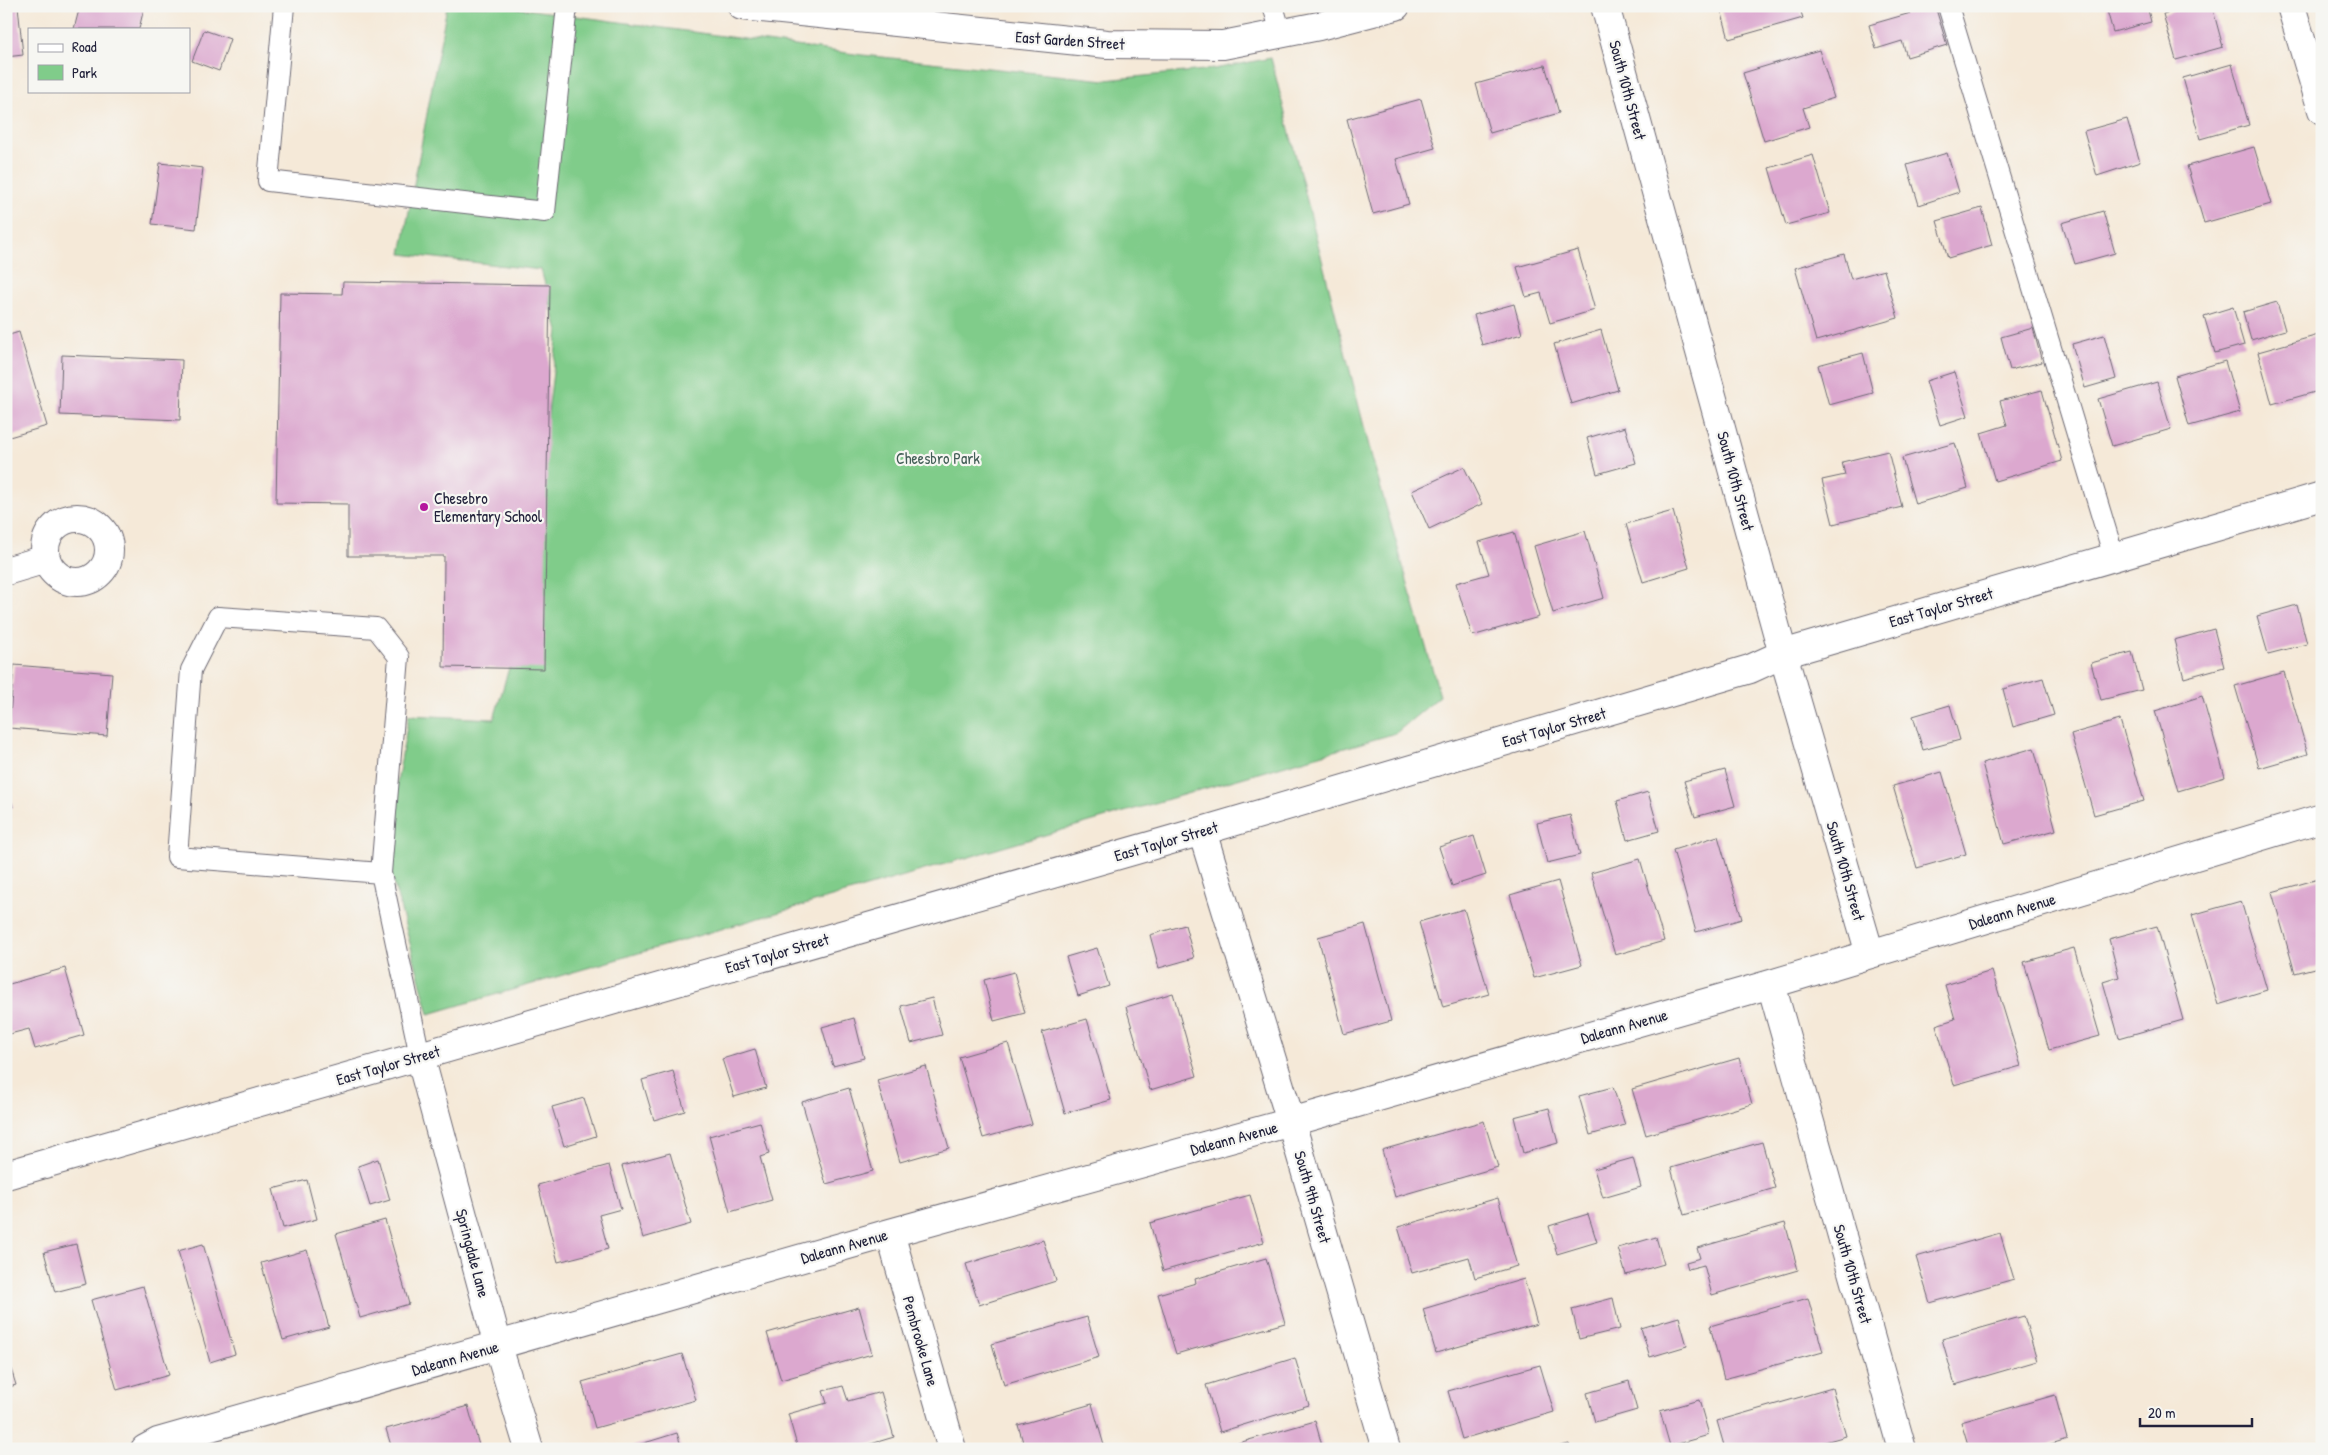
<svg xmlns="http://www.w3.org/2000/svg" width="2328" height="1455" viewBox="0 0 2328 1455" font-family="'Patrick Hand',sans-serif">
<style>
.green{fill:#80cc8a;stroke:#517762}
.building{fill:#dca8cf}
.lines{fill:none;stroke-linecap:round;stroke-linejoin:round}
.lane-casing{stroke:#6c6872;stroke-width:22}
.street-casing{stroke:#6c6872;stroke-width:30}
.lane{stroke:#fff;stroke-width:20}
.street{stroke:#fff;stroke-width:28}
.poi-dot{fill:#b5179e;stroke:#f6f6f2;stroke-width:2}
.labels{text-anchor:middle;dominant-baseline:central;stroke-width:4.5;stroke-linejoin:round;paint-order:stroke}
.street-label{font-size:16px;fill:#22223b;stroke:#f6f6f2}
.park-label{font-size:16px;fill:#435e57;stroke:#f6f6f2}
.poi-label{font-size:16px;fill:#22223b;stroke:#f6f6f2;text-anchor:start}
</style>
<rect width="100%" height="100%" fill="#f6f6f2"/>
<filter id="ink" filterUnits="userSpaceOnUse"><feTurbulence type="fractalNoise" baseFrequency=".02" numOctaves="2"/><feDisplacementMap in="SourceGraphic" scale="10" xChannelSelector="R" yChannelSelector="G"/><feConvolveMatrix kernelMatrix="1 2 1 2 8 2 1 2 1" color-interpolation-filters="sRGB"/></filter>
<filter id="wash" filterUnits="userSpaceOnUse"><feTurbulence type="fractalNoise" baseFrequency=".0096" numOctaves="4" result="noise"/><feDisplacementMap in="SourceGraphic" scale="20" xChannelSelector="R" yChannelSelector="G"/><feGaussianBlur stdDeviation="1.12" result="paint"/><feColorMatrix in="noise" values="0 0 0 0 0 0 0 0 0 0 0 0 0 0 0 0 0 1.4 0 .05"/><feComposite in="paint" operator="in"/></filter>
<g filter="url(#wash)">
<rect width="100%" height="100%" fill="#f5e9d8"/>
<!-- green -->
<path class="green" d="M447 6H502L862 55 1105 80 1214 69 1271 58 1371 454 1440 696 1396 733 429 1014 385 851 409 715 494 719 523 620 558 331 541 270 401 254Z"/>
<g id="blocks">
<!-- building -->
<path class="building" d="M6 6H18L23 55 6 57Z
M80 6H137L144 8 139 29H74Z
M1720 6H1799L1803 18 1729 39Z
M1935 6 1947 45 1907 57 1902 41 1876 49 1869 25Z
M2147 6 2151 22 2113 32 2106 7Z
M2191 6H2212L2223 47 2176 60 2163 14Z
M204 30 230 39 219 71 192 61Z
M1819 50 1834 98 1803 108 1809 127 1764 141 1743 73Z
M2232 64 2249 125 2200 139 2183 78Z
M1545 65 1559 113 1490 133 1476 84Z
M1421 99 1435 148 1396 159 1409 204 1373 214 1347 119Z
M2127 119 2140 162 2097 176 2084 131Z
M2254 147 2271 204 2204 223 2187 166Z
M1947 153 1959 192 1919 205 1907 165Z
M1813 155 1830 213 1786 225 1769 168Z
M160 163 203 168 196 229 152 224Z
M1982 208 1992 245 1948 258 1937 221Z
M2103 211 2115 253 2075 264 2062 223Z
M1578 250 1595 310 1550 323 1541 293 1526 297 1517 267Z
M1844 254 1851 279 1884 270 1898 318 1816 341 1795 268Z
M343 282 550 285 544 669 443 667 444 556H348V504L276 503 280 293 342 294Z
M2277 302 2285 330 2251 340 2243 312Z
M1514 304 1522 334 1482 345 1474 315Z
M2233 307 2244 345 2215 353 2204 316Z
M2033 328 2042 362 2010 370 2001 337Z
M1601 330 1618 390 1571 404 1554 344Z
M19 332 47 426 6 438V336Z
M2322 334V390L2272 404 2258 352Z
M2104 335 2116 379 2085 388 2072 344Z
M1863 353 1873 393 1829 405 1818 365Z
M62 355 182 360 180 420 60 415Z
M2225 361 2240 412 2189 426 2175 376Z
M1954 372 1968 416 1940 425 1926 381Z
M2157 382 2171 429 2112 446 2098 399Z
M2042 390 2062 461 1995 481 1981 433 2007 425 2000 401Z
M1625 427 1636 463 1597 474 1587 438Z
M1955 443 1968 488 1915 504 1902 458Z
M1888 451 1902 507 1833 524 1822 480 1845 475 1842 462Z
M1464 467 1482 504 1429 529 1412 491Z
M1673 511 1689 568 1643 582 1626 524Z
M1585 531 1604 598 1553 613 1534 546Z
M1514 532 1539 617 1472 636 1456 583 1489 574 1479 542Z
M2297 605 2307 644 2268 654 2257 616Z
M2214 629 2224 667 2184 678 2174 640Z
M2132 652 2142 690 2101 700 2091 663Z
M14 665 112 673 107 736 9 728Z
M2284 672 2308 754 2259 768 2235 686Z
M2043 678 2054 715 2013 727 2003 689Z
M2202 696 2225 777 2178 791 2155 711Z
M1950 705 1960 740 1923 750 1913 716Z
M2120 720 2144 801 2094 815 2071 734Z
M2034 748 2056 830 2004 844 1982 763Z
M1725 770 1735 806 1695 817 1684 781Z
M1942 772 1966 854 1917 868 1893 786Z
M6 782 13 807 6 809Z
M1648 792 1659 831 1627 840 1617 801Z
M1570 815 1580 855 1547 863 1537 823Z
M1474 836 1486 875 1452 886 1439 847Z
M1718 836 1742 919 1696 932 1673 850Z
M1640 859 1664 941 1615 955 1591 873Z
M2322 878V966L2295 973 2272 892Z
M1558 881 1582 965 1534 978 1510 895Z
M2241 901 2267 990 2218 1005 2192 915Z
M1464 909 1489 994 1443 1007 1419 922Z
M1365 924 1391 1021 1344 1034 1318 937Z
M1185 925 1194 958 1159 968 1150 935Z
M2157 926 2183 1020 2119 1038 2103 982 2119 977 2109 939Z
M1097 948 1109 986 1078 996 1066 957Z
M2074 948 2100 1036 2049 1050 2024 962Z
M65 968 84 1035 35 1049 29 1029 6 1035V985Z
M1992 971 2021 1066 1954 1085 1936 1025 1955 1019 1945 985Z
M1014 972 1025 1013 994 1021 984 980Z
M1173 993 1197 1076 1150 1090 1126 1007Z
M932 998 942 1035 911 1043 901 1006Z
M854 1018 864 1058 833 1066 822 1027Z
M1087 1019 1111 1100 1065 1113 1042 1032Z
M6 1041 11 1056 6 1057Z
M1008 1043 1032 1124 983 1138 959 1057Z
M755 1049 766 1088 734 1097 722 1059Z
M1739 1058 1752 1104 1646 1135 1632 1089Z
M926 1066 949 1148 900 1162 877 1080Z
M673 1071 685 1111 654 1120 642 1080Z
M1613 1087 1625 1125 1590 1135 1579 1096Z
M849 1088 873 1171 826 1184 802 1102Z
M584 1098 596 1136 564 1146 552 1107Z
M1549 1108 1558 1143 1523 1153 1514 1117Z
M1484 1121 1498 1167 1395 1197 1382 1150Z
M760 1122 769 1154 760 1157 772 1200 730 1212 709 1136Z
M1762 1142 1775 1188 1684 1215 1671 1168Z
M670 1153 691 1224 643 1238 622 1166Z
M1633 1158 1641 1187 1603 1198 1594 1169Z
M378 1159 390 1200 370 1206 358 1166Z
M609 1165 621 1209 599 1215 608 1249 558 1262 538 1185Z
M307 1180 317 1219 283 1228 273 1189Z
M1250 1195 1264 1242 1163 1271 1150 1223Z
M1498 1198 1517 1266 1475 1278 1469 1257 1412 1273 1398 1227Z
M1588 1214 1597 1242 1557 1254 1549 1226Z
M385 1220 409 1304 360 1318 336 1234Z
M1785 1223 1798 1270 1712 1295 1704 1265 1688 1269 1686 1262 1700 1258 1697 1248Z
M2000 1233 2014 1279 1930 1303 1916 1257Z
M1656 1237 1664 1264 1626 1275 1618 1248Z
M1043 1240 1056 1281 979 1305 966 1264Z
M76 1244 86 1284 55 1292 44 1252Z
M203 1244 235 1354 210 1362 178 1251Z
M307 1250 329 1327 283 1340 261 1263Z
M1266 1258 1285 1323 1176 1354 1158 1294 1196 1283 1195 1279Z
M1524 1279 1537 1324 1436 1353 1423 1309Z
M143 1286 169 1375 117 1390 91 1300Z
M1613 1298 1620 1329 1579 1339 1572 1309Z
M1808 1298 1823 1352 1724 1379 1710 1326Z
M859 1307 872 1354 781 1380 767 1333Z
M2024 1316 2037 1361 1955 1385 1942 1339Z
M1087 1317 1099 1357 1004 1385 992 1344Z
M1679 1317 1687 1346 1650 1357 1641 1328Z
M6 1353 16 1385 6 1388Z
M682 1354 696 1400 595 1428 582 1382Z
M1295 1358 1309 1405 1220 1432 1206 1385Z
M1540 1365 1554 1412 1462 1439 1448 1391Z
M1629 1381 1637 1410 1595 1422 1587 1393Z
M843 1386 848 1401 881 1392 894 1437 854 1449H798L788 1414 827 1403 823 1391Z
M1832 1388 1846 1436 1800 1449H1725L1717 1421Z
M2055 1395 2067 1439 2035 1449H1969L1961 1422Z
M1699 1400 1709 1435 1670 1446 1660 1411Z
M1092 1404 1105 1449H1025L1018 1425Z
M468 1406 480 1449H392L386 1429Z
M1315 1421 1323 1449H1222L1221 1448Z
M677 1433 682 1449H628V1448Z
M1569 1444 1571 1449H1553V1448Z"/>
</g>
</g>
<g filter="url(#ink)">
<use href="#blocks" fill-opacity="0" stroke="#6c6872" stroke-width="1"/>
<g class="lines">
<defs>
<path id="lane" d="M284 6 268 181 545 212 567 6
M1273 6 1281 33
M1948 6 2114 557
M381 873 177 857 191 670 218 617 376 628 399 657 381 873 420 1056"/>
<path id="street" d="M742 6 1107 44 1223 45 1319 26 1396 6
M1605 6 1783 654 1870 954
M2291 6 2322 110
M45 550a32 32 0 1 1 64 0a32 32 0 1 1-64 0Z
M6 571 46 559
M1202 831 1291 1122 1386 1449
M1771 984 1902 1449
M420 1056 498 1346 529 1449
M6 1175 1202 831 1750 669 1783 654 2322 496
M890 1233 952 1449
M145 1449 158 1442 890 1233 1291 1122 1771 984 2322 818"/>
</defs>
<!-- lane casing -->
<use href="#lane" class="lane-casing"/>
<!-- street casing -->
<use href="#street" class="street-casing"/>
<!-- lane -->
<use href="#lane" class="lane"/>
<!-- street -->
<use href="#street" class="street"/>
</g>
</g>
<!-- markers -->
<circle class="poi-dot" cx="424" cy="507" r="5"/>
<g class="labels">
<!-- street labels -->
<g class="street-label">
<text transform="translate(1070 40) rotate(4)">East Garden Street</text>
<text transform="translate(1628 90) rotate(75)">South 10th Street</text>
<text transform="translate(1736 481) rotate(75)">South 10th Street</text>
<text transform="translate(1941 607) rotate(-16)">East Taylor Street</text>
<text transform="translate(1554 727) rotate(-16)">East Taylor Street</text>
<text transform="translate(1166 841) rotate(-16)">East Taylor Street</text>
<text transform="translate(1846 871) rotate(74)">South 10th Street</text>
<text transform="translate(2012 911) rotate(-17)">Daleann Avenue</text>
<text transform="translate(777 953) rotate(-16)">East Taylor Street</text>
<text transform="translate(1624 1026) rotate(-16)">Daleann Avenue</text>
<text transform="translate(388 1065) rotate(-16)">East Taylor Street</text>
<text transform="translate(1234 1138) rotate(-15)">Daleann Avenue</text>
<text transform="translate(1313 1197) rotate(74)">South 9th Street</text>
<text transform="translate(844 1246) rotate(-16)">Daleann Avenue</text>
<text transform="translate(473 1253) rotate(75)">Springdale Lane</text>
<text transform="translate(1853 1274) rotate(74)">South 10th Street</text>
<text transform="translate(921 1341) rotate(74)">Pembrooke Lane</text>
<text transform="translate(455 1358) rotate(-16)">Daleann Avenue</text>
</g>
<!-- park labels -->
<g class="park-label">
<text x="938" y="458">Cheesbro Park</text>
</g>
<!-- poi labels -->
<g class="poi-label">
<text x="434" y="498">Chesebro<tspan x="434" dy="18">Elementary School</tspan></text>
</g>
</g>
<!-- margin -->
<rect width="2328" height="1455" fill="none" stroke="#f6f6f2" stroke-width="25"/>
<!-- legend -->
<rect x="28" y="28" width="162" height="65" fill="#f6f6f2" stroke="#a1a1a9"/>
<rect x="38" y="44" width="25" height="8" fill="#ffffff" stroke="#a1a1a9"/>
<text x="72" y="52" font-size="15" fill="#22223b">Road</text>
<rect x="38" y="65" width="25" height="15" fill="#80cc8a" stroke="#a1a1a9"/>
<text x="72" y="78" font-size="15" fill="#22223b">Park</text>
<!-- scale -->
<path d="M2140 1418v8h112v-8" fill="none" stroke="#22223b" stroke-width="2.5"/>
<text x="2148" y="1418" font-size="15" fill="#22223b" stroke="#f6f6f2" stroke-width="4" paint-order="stroke">20 m</text>
</svg>
